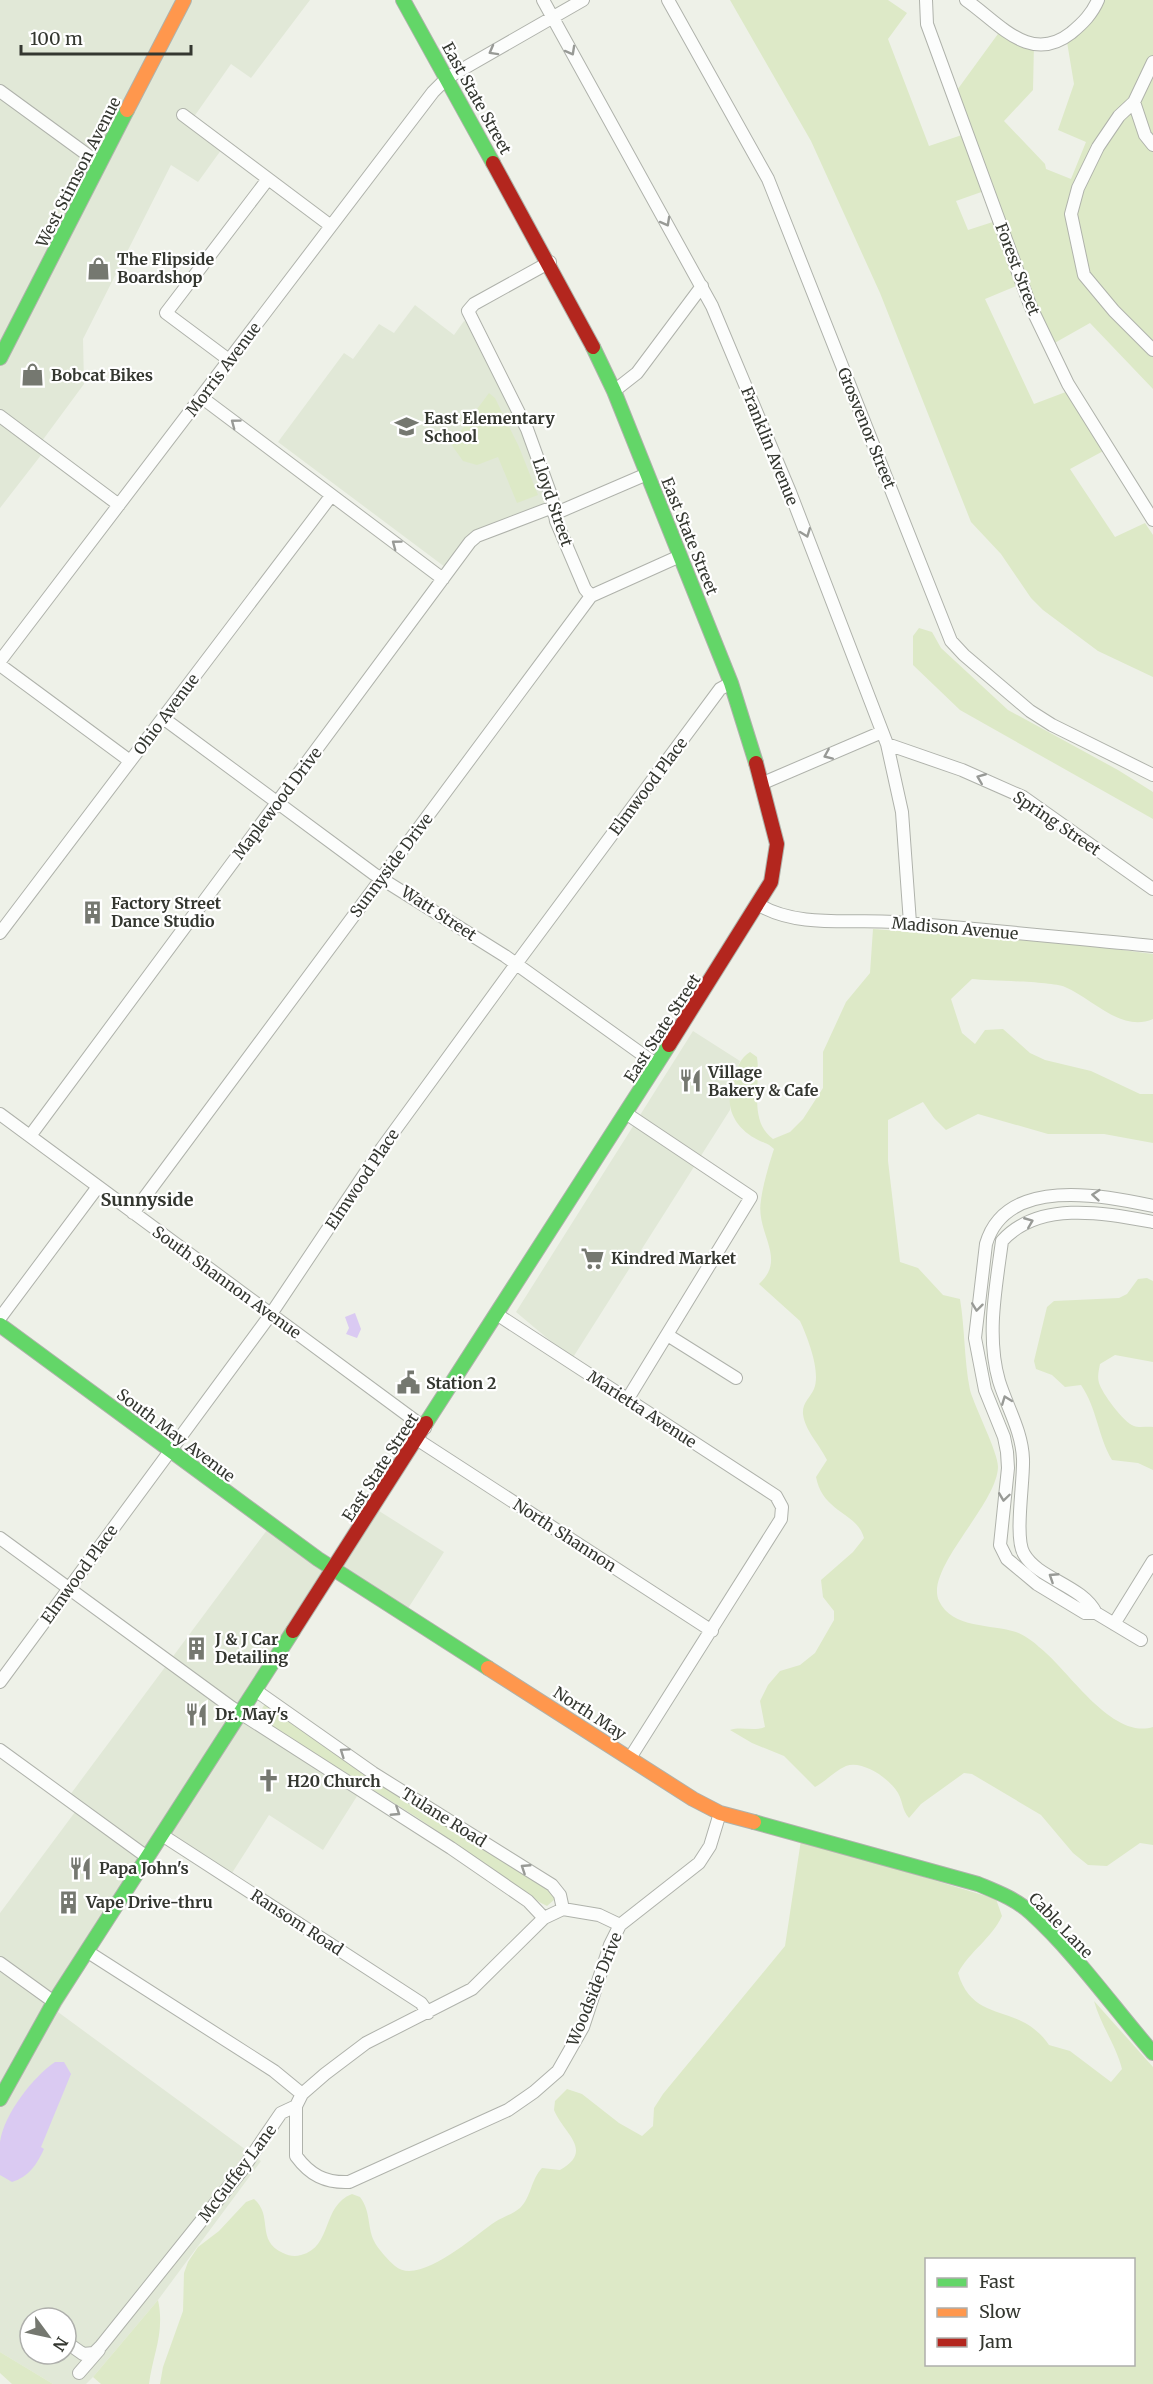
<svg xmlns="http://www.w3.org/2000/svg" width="1153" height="2384" viewBox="0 0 1153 2384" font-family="Merriweather,serif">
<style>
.built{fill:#e1e8d7;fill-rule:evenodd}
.green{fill:#dde9c7;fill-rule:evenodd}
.water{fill:#dacaf2}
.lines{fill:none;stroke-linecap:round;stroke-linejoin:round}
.street-casing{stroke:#afb2ab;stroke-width:14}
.fast-casing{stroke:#afb2ab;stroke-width:16}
.slow-casing{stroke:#afb2ab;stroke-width:16}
.jam-casing{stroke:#afb2ab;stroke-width:16}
.street{stroke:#fcfdfc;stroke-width:12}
.fast{stroke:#63d668;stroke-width:14}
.slow{stroke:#ff974d;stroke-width:14}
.jam{stroke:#b3261e;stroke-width:14}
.oneway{stroke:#989a96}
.labels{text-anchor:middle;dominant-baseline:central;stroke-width:4.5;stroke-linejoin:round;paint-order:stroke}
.street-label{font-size:16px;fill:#343730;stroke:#fff}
.poi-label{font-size:16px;font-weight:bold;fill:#343730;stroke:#fff;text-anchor:start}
.neighbourhood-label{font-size:18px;font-weight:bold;fill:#343730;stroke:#fff}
</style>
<rect width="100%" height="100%" fill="#eef1e8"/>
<!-- built -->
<path class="built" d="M0 0H310L251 78 231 64 191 121 224 146 198 182 171 165 83 339 84 384 39 445 45 450 0 508Z
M415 305 454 335 464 321 473 325 517 413 550 501 471 532 445 567 278 442 344 353 353 359 379 324 394 333Z
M693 1031 740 1061 732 1082 730 1110 572 1359 516 1312Z
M368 1504 444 1552 407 1610 334 1565 240 1716 359 1793 323 1850 269 1815 232 1873 167 1834 58 2012 261 2161 158 2300 93 2377 86 2384H53L0 2352V1913L75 1812 64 1803 273 1522 330 1562ZM30 2318H66V2354H30Z"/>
<!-- green -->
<path class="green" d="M730 0H888L907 13 888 39 929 146 965 134 952 97 1003 27 1034 43 1033 90 1004 121 1045 164 1046 169 1071 179 1086 142 1058 130 1074 84 1066 36 1098 0H1153V389L1090 323 1051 345 1021 284 985 299 1034 404 1071 390 1107 449 1070 469 1115 537 1145 523 1153 535V677L1098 651 1043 610 1031 598 1001 554 971 522 880 293 811 141ZM987 190 999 220 968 230 956 201Z
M489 393 495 398 519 447 538 495 517 503 498 457 477 465 463 461 451 444Z
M919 628 932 632 941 648 1008 710 1118 770 1153 792V819L960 710 913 665V636Z
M873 929 1085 945 1153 954V1019C1121 1033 1092 998 1065 987 1050 981 991 981 972 979L951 999 962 1033 975 1044 985 1030 1003 1029 1030 1053 1045 1060 1091 1071 1140 1094H1153V1143L1104 1134H1048L978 1114 946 1130 934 1118 923 1102 888 1120V1161L900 1262 918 1268 943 1295 960 1299C965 1329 964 1360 970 1390 975 1408 998 1452 998 1467 997 1505 924 1569 939 1601 952 1629 992 1624 1016 1632 1024 1635 1033 1641 1039 1647 1068 1669 1111 1740 1153 1727V1845L1140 1843 1107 1866 1088 1865 1073 1853 1041 1815 972 1774 964 1773 921 1804 909 1818C902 1810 903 1802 898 1793 890 1779 863 1760 846 1766 835 1771 826 1781 815 1787L784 1756 752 1743 730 1730C742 1726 753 1732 765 1727L760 1701 768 1685 780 1671 800 1665 815 1653 834 1620V1611L823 1597 821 1580 853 1552 864 1538C857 1512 823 1513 816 1477L827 1460C820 1445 805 1431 803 1414 802 1403 810 1398 814 1389 821 1372 808 1338 800 1321L759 1284C788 1258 755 1233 761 1200 763 1185 769 1164 774 1149 768 1143 764 1143 758 1140 733 1127 724 1106 733 1080 737 1068 740 1058 750 1052L757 1057C761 1083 748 1121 773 1139L790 1132 803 1119 823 1088V1052L846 1002 870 973Z
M1147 1278 1153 1281V1362L1115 1355 1100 1364C1099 1370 1097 1376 1099 1383 1102 1393 1123 1422 1134 1426 1139 1428 1148 1426 1153 1427V1470L1138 1463 1112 1460C1098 1437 1097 1408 1081 1385L1065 1387 1052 1375 1036 1369 1034 1361 1047 1307 1054 1301 1119 1298 1127 1294 1138 1279Z
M265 1704 554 1892 555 1899 547 1906 541 1903 418 1818 268 1724 257 1716Z
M801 1840 996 1899 1002 1916C991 1939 970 1951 958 1973 974 2026 1019 2001 1049 2045L1070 2051 1111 2082 1122 2069C1116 2045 1101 2026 1094 2001L1153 2067V2384H160L163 2367 183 2311 184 2273 188 2262 198 2247 219 2231 246 2202 254 2199C274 2216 255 2240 283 2253 289 2256 295 2257 301 2255 333 2247 321 2206 352 2194L360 2197C371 2212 367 2226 374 2241 378 2249 388 2260 395 2266 419 2287 475 2235 495 2222 503 2217 513 2214 520 2208 531 2198 531 2179 542 2168L560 2170C595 2150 563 2133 554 2110L555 2101 567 2089 582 2094 619 2123 642 2136 653 2126 654 2108 663 2094 785 1946ZM926 2260H1134V2364H926Z
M158 2300C165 2333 153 2353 149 2384H101L93 2377Z
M0 2352 53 2384H12L0 2373Z"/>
<!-- water -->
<path class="water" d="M355 1313 361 1329 357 1338 346 1334 349 1328 345 1317Z
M55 2062H64L71 2074 41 2147 44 2149C37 2164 29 2177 12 2182L0 2175C0 2164 0 2152 0 2142 4 2114 33 2077 55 2062Z"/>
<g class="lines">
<defs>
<path id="street" d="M543 0 712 306 790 492 887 744 902 812 910 923
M668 0 768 179 951 641 964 655 1030 711 1052 725 1153 775
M926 0 927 24 1030 305 1068 384 1153 520
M966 0C999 23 1030 65 1071 33 1083 23 1092 14 1098 0
M1153 62 1134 102 1119 116 1098 147 1078 188 1071 214 1084 275 1114 311 1153 350
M0 91 100 164
M1134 102 1145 135 1153 145
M183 115 331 226
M550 262 474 304 468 311 527 429 552 498 556 521 585 589 591 596
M229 360 166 313 268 179
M614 391 637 373 702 286
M201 397 443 579
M0 416 119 505
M554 514 647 474
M0 661 433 92 447 78 583 0
M0 665 130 761
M163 718 374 874 505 956 657 1065
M887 744 962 770 1023 797 1153 889
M763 783 882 732
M759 905C798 928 850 919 894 922 980 929 1067 938 1153 946
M0 933 331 496
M0 1114 425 1428
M30 1136 470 542 477 536 553 507
M133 1213 591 596 680 556
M498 1315 776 1496 782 1507 781 1519 630 1758
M0 1318 97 1188
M669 1336 736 1378
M627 1400 751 1197 627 1114
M418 1440 712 1631
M0 1538 231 1707 451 1848 528 1901 544 1918
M1096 1613C1082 1585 1038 1579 1024 1554 1014 1538 1024 1481 1023 1459 1022 1431 1007 1407 999 1381 986 1336 996 1287 1002 1241 1039 1200 1104 1213 1153 1222
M1114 1624 1153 1561
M1141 1640 1096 1613H1085L1037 1584 1007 1559 1000 1545 1008 1468 1007 1452 1004 1437 985 1390 975 1338 986 1244C1006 1176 1102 1195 1153 1206
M0 1682 271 1314 382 1148 522 956 720 689 731 683
M255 1690 373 1773 552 1885 560 1895 563 1909
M0 1750 147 1857
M162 1835 421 2003 428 2013
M88 1952 274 2071 302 2094
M0 1963 54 2002
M296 2106V2156C310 2175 325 2183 349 2182L508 2110 534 2092 558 2071 583 2027 610 1945 620 1925 699 1863 710 1846 720 1813
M66 2342 83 2354 94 2353 101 2346 242 2170 281 2113 296 2106 302 2094 325 2074 366 2043 472 1989 544 1918 563 1909 599 1915 620 1925
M79 2373 99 2350"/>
<path id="fast" d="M403 0 493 163
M593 347 614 391 731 683 756 763
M0 358 127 110
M0 1325 318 1559 488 1668
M426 1423 669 1045
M754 1822 978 1884C997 1892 1016 1899 1031 1913 1076 1954 1113 2007 1153 2053
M0 2099 54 2002 293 1631"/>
<path id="slow" d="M127 110 184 0
M488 1668 693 1799 720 1813 754 1822"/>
<path id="jam" d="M493 163 593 347
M669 1045 771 882 777 844 756 763
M293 1631 426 1423"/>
</defs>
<!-- street casing -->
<use href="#street" class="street-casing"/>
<!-- fast casing -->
<use href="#fast" class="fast-casing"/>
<!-- slow casing -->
<use href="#slow" class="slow-casing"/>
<!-- jam casing -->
<use href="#jam" class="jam-casing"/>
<!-- street -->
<use href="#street" class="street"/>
<!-- fast -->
<use href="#fast" class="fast"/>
<!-- slow -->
<use href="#slow" class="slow"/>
<!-- jam -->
<use href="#jam" class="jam"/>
</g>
<!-- one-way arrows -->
<defs><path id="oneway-chevron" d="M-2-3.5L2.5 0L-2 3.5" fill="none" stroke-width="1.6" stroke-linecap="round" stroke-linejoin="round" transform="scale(1.5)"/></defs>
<g class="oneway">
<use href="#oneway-chevron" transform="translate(493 51) rotate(151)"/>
<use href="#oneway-chevron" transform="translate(571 51) rotate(61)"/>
<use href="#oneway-chevron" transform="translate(666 222) rotate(61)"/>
<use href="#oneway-chevron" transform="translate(235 423) rotate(-143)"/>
<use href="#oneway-chevron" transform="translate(806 533) rotate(69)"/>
<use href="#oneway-chevron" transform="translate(396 544) rotate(-143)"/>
<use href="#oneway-chevron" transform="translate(828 755) rotate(157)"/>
<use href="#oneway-chevron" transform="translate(981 778) rotate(-158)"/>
<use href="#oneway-chevron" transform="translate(1096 1195) rotate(-175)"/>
<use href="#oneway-chevron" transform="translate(1029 1222) rotate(-22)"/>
<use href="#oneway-chevron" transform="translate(977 1307) rotate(97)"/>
<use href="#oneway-chevron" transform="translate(1006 1400) rotate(-111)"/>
<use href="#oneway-chevron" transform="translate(1004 1497) rotate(98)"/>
<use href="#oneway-chevron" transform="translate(1053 1577) rotate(-147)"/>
<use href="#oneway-chevron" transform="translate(344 1752) rotate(-145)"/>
<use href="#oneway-chevron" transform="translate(396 1812) rotate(33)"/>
<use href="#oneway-chevron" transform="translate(525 1868) rotate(-147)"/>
</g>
<!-- icons -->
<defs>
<symbol id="shop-bare" viewBox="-9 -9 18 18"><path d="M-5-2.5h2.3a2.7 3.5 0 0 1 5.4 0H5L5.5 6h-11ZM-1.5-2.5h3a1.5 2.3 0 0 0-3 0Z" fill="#757870" stroke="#fff" stroke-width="2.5" paint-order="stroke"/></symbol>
<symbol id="school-bare" viewBox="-9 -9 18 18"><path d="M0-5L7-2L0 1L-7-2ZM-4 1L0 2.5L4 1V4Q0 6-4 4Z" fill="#757870" stroke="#fff" stroke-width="2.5" paint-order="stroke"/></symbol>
<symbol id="building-bare" viewBox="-9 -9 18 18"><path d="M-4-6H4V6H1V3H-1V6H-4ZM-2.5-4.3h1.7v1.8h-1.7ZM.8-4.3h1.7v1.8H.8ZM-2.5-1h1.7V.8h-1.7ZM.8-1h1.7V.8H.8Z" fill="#757870" stroke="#fff" stroke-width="2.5" paint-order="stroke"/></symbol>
<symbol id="restaurant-bare" viewBox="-9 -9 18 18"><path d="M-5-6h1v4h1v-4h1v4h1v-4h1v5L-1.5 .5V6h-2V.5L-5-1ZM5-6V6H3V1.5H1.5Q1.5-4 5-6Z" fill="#757870" stroke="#fff" stroke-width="2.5" paint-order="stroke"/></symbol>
<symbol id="supermarket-bare" viewBox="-9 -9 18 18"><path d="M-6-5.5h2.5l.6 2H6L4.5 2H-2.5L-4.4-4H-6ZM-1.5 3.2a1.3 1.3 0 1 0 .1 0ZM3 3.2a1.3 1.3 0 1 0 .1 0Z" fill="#757870" stroke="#fff" stroke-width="2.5" paint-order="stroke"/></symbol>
<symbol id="civic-bare" viewBox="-9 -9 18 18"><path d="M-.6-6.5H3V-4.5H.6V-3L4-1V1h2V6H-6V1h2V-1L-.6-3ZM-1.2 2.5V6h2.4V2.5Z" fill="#757870" stroke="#fff" stroke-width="2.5" paint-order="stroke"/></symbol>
<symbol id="church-bare" viewBox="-9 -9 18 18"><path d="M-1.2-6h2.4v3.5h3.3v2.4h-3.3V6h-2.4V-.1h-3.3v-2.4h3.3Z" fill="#757870" stroke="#fff" stroke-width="2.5" paint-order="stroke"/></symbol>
</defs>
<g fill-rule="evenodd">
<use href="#shop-bare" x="82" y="252" width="33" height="33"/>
<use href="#shop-bare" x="16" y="358" width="33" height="33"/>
<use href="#school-bare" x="390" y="410" width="33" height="33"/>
<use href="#building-bare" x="76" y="896" width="33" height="33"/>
<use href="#restaurant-bare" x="674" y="1064" width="33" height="33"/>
<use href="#supermarket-bare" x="576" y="1242" width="33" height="33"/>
<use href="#civic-bare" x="392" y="1366" width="33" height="33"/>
<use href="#building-bare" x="180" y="1632" width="33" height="33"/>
<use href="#restaurant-bare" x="180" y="1698" width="33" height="33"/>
<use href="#church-bare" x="252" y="1764" width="33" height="33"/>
<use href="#restaurant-bare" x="64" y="1852" width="33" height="33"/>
<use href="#building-bare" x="52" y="1886" width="33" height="33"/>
</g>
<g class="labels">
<!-- street labels -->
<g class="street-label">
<text transform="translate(477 98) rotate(61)">East State Street</text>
<text transform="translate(78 172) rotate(-63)">West Stimson Avenue</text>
<text transform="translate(1018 269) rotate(69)">Forest Street</text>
<text transform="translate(223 369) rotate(-53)">Morris Avenue</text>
<text transform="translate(867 428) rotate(68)">Grosvenor Street</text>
<text transform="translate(770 446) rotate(68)">Franklin Avenue</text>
<text transform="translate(553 502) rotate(71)">Lloyd Street</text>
<text transform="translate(690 536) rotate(68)">East State Street</text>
<text transform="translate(166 714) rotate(-53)">Ohio Avenue</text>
<text transform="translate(648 786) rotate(-53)">Elmwood Place</text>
<text transform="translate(277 803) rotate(-53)">Maplewood Drive</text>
<text transform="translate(1057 823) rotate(34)">Spring Street</text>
<text transform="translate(391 865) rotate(-53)">Sunnyside Drive</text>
<text transform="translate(439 913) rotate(33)">Watt Street</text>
<text transform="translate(955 928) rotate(5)">Madison Avenue</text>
<text transform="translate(662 1028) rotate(-57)">East State Street</text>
<text transform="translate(362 1179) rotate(-56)">Elmwood Place</text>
<text transform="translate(227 1282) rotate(36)">South Shannon Avenue</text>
<text transform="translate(642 1409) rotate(33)">Marietta Avenue</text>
<text transform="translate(176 1435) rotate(37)">South May Avenue</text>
<text transform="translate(380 1467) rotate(-57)">East State Street</text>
<text transform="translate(565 1535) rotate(33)">North Shannon</text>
<text transform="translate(79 1574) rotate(-54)">Elmwood Place</text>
<text transform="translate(590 1713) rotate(33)">North May</text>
<text transform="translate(444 1817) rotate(32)">Tulane Road</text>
<text transform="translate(297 1922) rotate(33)">Ransom Road</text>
<text transform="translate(1061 1925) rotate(46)">Cable Lane</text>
<text transform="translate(594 1989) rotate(-68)">Woodside Drive</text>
<text transform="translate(237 2173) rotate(-53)">McGuffey Lane</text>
</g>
<!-- poi labels -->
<g class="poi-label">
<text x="117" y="259">The Flipside<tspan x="117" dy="18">Boardshop</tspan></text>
<text x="51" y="375">Bobcat Bikes</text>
<text x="424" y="418">East Elementary<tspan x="424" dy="18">School</tspan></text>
<text x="111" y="903">Factory Street<tspan x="111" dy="18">Dance Studio</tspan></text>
<text x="708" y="1072">Village<tspan x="708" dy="18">Bakery &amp; Cafe</tspan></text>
<text x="611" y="1258">Kindred Market</text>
<text x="426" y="1383">Station 2</text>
<text x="215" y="1639">J &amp; J Car<tspan x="215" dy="18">Detailing</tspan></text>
<text x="215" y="1714">Dr. May's</text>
<text x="287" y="1781">H20 Church</text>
<text x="99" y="1868">Papa John's</text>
<text x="86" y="1902">Vape Drive-thru</text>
</g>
<!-- neighbourhood labels -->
<g class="neighbourhood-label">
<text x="147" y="1199">Sunnyside</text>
</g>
</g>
<!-- legend -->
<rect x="925" y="2258" width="210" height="108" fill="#ffffff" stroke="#aeafac" stroke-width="1.5"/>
<rect x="937" y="2278" width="30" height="9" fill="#63d668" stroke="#aeafac" stroke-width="1.5"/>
<text x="979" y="2288" font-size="18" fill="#343730">Fast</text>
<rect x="937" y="2308" width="30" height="9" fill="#ff974d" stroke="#aeafac" stroke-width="1.5"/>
<text x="979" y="2318" font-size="18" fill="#343730">Slow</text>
<rect x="937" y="2338" width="30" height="9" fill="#b3261e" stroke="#aeafac" stroke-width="1.5"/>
<text x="979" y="2348" font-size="18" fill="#343730">Jam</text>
<!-- north arrow -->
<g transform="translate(48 2336) rotate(123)"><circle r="28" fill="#ffffff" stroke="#aeafac" stroke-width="1.5"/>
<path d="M0-4.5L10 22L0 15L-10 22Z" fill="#757870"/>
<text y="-9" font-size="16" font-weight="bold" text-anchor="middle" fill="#343730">N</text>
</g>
<!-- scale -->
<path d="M21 45v9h170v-9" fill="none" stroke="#343730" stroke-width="3"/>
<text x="30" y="45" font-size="18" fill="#343730" stroke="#ffffff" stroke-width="4.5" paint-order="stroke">100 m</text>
</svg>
